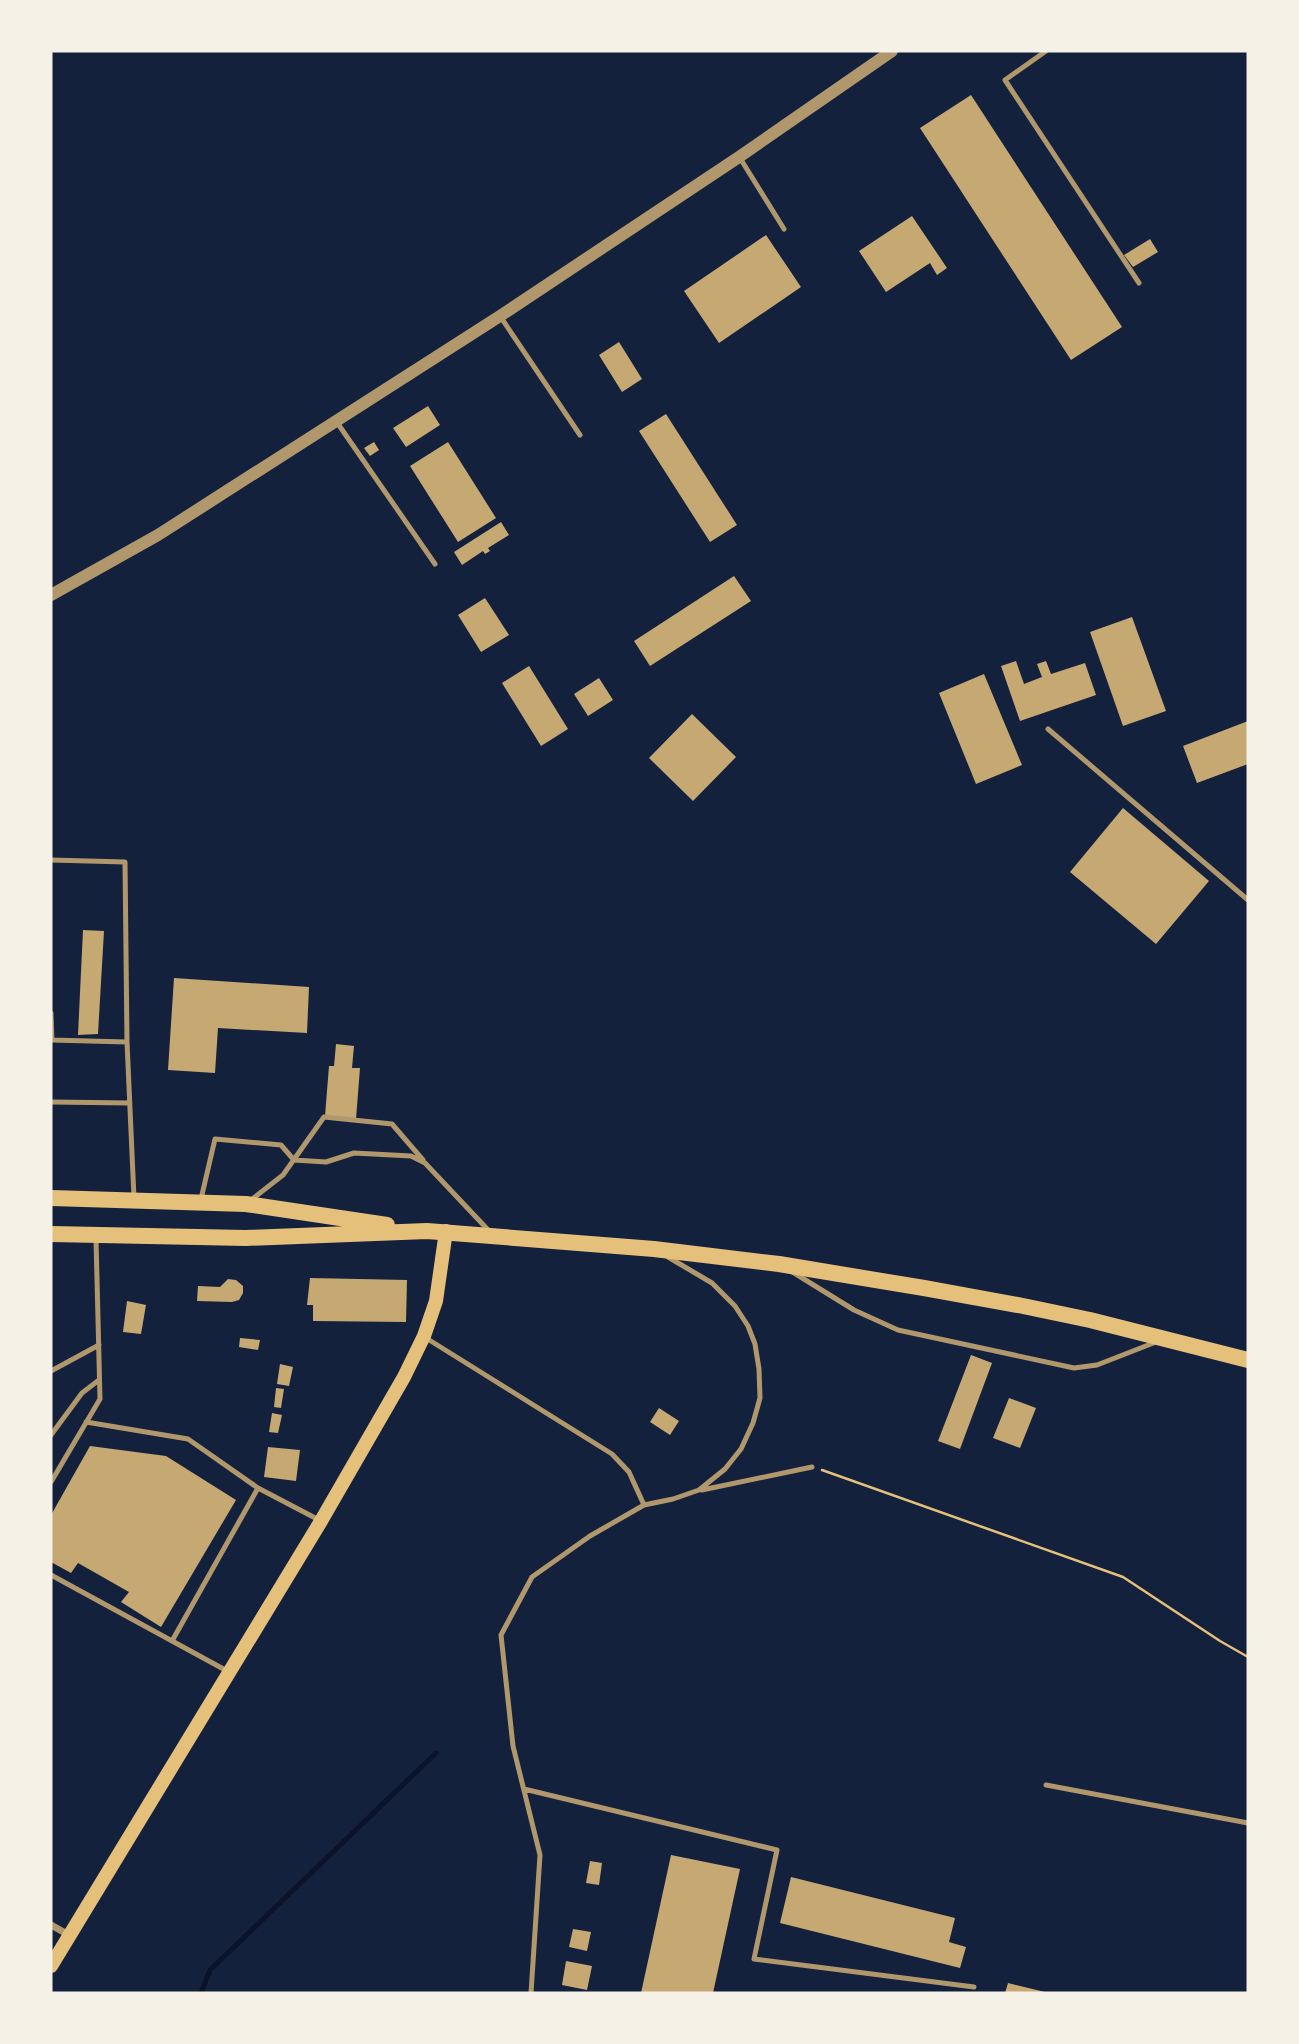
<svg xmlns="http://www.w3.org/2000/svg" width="1299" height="2044" viewBox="0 0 1299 2044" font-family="'IBM Plex Serif',serif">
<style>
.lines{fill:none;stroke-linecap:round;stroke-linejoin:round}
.stream{stroke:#0b132b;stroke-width:5}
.building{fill:#c6a872}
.path{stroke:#e5c07b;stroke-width:2.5}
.service{stroke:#b1986c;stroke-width:5}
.minor{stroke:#b1986c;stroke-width:7}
.tertiary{stroke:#b1986c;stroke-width:12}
.secondary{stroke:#e5c07b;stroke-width:14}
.primary{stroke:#e5c07b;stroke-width:16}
</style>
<rect width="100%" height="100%" fill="#14213d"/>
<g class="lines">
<!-- stream -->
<path class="stream" d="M201 1993 210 1970 436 1753"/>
</g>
<!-- building -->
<path class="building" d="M971 95 1122 327 1071 360 920 128Z
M912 216 947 268 937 275 930 263 886 292 859 251Z
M766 235 801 287 719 343 684 291Z
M1150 239 1158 252 1133 267 1124 255Z
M619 342 642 379 622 392 599 355Z
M428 406 440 425 406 447 393 428Z
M666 414 737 525 710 542 639 431Z
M374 442 379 450 370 456 364 448Z
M448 442 496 518 458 542 410 466Z
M501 522 509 535 488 548 490 551 485 554 483 551 462 565 454 552Z
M734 576 751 601 650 666 634 641Z
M485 598 509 635 481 652 458 615Z
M1132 617 1166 711 1123 726 1090 632Z
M1016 661 1024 684 1042 677 1037 664 1046 661 1051 674 1085 663 1096 695 1020 721 1001 666Z
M529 666 568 729 541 746 502 683Z
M984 674 1022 765 976 784 939 693Z
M599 678 613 700 588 716 574 694Z
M692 714 736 757 693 801 649 758Z
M1248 721V764L1197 783 1183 746Z
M1123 808 1209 881 1156 944 1070 872Z
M83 930 104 931 98 1034 78 1035Z
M174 978 309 987 307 1033 218 1028 215 1073 168 1070Z
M336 1044 354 1046 352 1068H360L356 1119 325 1116 329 1066H334Z
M310 1278 407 1280 406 1322 313 1321V1305H307Z
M228 1279 236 1280 243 1286V1293L239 1300 232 1302 197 1301 198 1286 220 1287Z
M127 1301 146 1305 141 1334 123 1332Z
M240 1338 260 1340 258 1350 239 1347Z
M971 1355 992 1363 960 1449 938 1441Z
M280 1364 293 1367 289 1386 277 1384Z
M276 1388 284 1389 281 1408 274 1407Z
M1009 1398 1036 1408 1020 1448 993 1438Z
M659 1408 679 1421 670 1435 650 1422Z
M272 1413 282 1415 278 1433 269 1432Z
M90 1446 166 1456 236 1500 161 1627 121 1602 129 1592 78 1563 71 1573 51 1562V1515Z
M268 1447 300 1450 296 1481 264 1477Z
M671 1855 740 1869 713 1993H641Z
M590 1861 602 1863 599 1885 586 1883Z
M791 1877 955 1918 949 1942 966 1947 960 1968 780 1923Z
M573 1929 591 1932 587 1951 569 1947Z
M566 1961 592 1966 587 1990 562 1985Z
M1008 1983 1045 1992V1993H1005Z"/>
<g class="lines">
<!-- path -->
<path class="path" d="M822 1470 1123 1577 1220 1641 1248 1657"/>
<!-- service -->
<path class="service" d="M1046 51 1005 80 1139 283
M740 158 784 229
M500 316 580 435
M336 421 435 564
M1048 729 1248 900
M51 860 125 862 127 1042 134 1198
M51 1013 52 1040
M51 1040 127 1042
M51 1102 130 1103
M201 1199 215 1139 281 1145 294 1160 326 1162 354 1153 411 1156 425 1163 491 1233
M251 1200 283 1175 324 1117 392 1124 423 1160
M791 1271 854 1310 898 1330 1074 1368 1097 1365 1156 1342
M426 1338 612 1454 629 1472 644 1505
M51 1371 99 1345
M86 1422 188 1439 258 1488
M51 1435 82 1393 99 1380
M51 1482 100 1399 96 1239
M702 1490 812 1467
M51 1575 229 1672
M172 1641 258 1488 321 1521
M1046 1785 1248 1823
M524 1789 777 1850 754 1959 974 1987
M531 1993 540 1855 513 1746 501 1635 532 1577 590 1536 644 1505 673 1499 699 1490 725 1469 741 1449 753 1423 760 1398 759 1369 755 1344 748 1326 735 1306 712 1283 668 1257"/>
<!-- minor -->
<path class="minor" d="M51 1925 69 1935"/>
<!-- tertiary -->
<path class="tertiary" d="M51 595 158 535 500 316 739 157 892 51"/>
<!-- secondary -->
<path class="secondary" d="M51 1966 321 1521 404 1377 424 1336 436 1301 446 1231"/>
<!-- primary -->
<path class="primary" d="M51 1198 246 1204 387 1225
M51 1234 246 1238 427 1231 654 1249 779 1264 924 1288 1023 1306 1090 1320 1248 1360"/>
</g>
<!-- border -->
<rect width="1299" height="2044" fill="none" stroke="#f6f1e7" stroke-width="105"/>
</svg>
